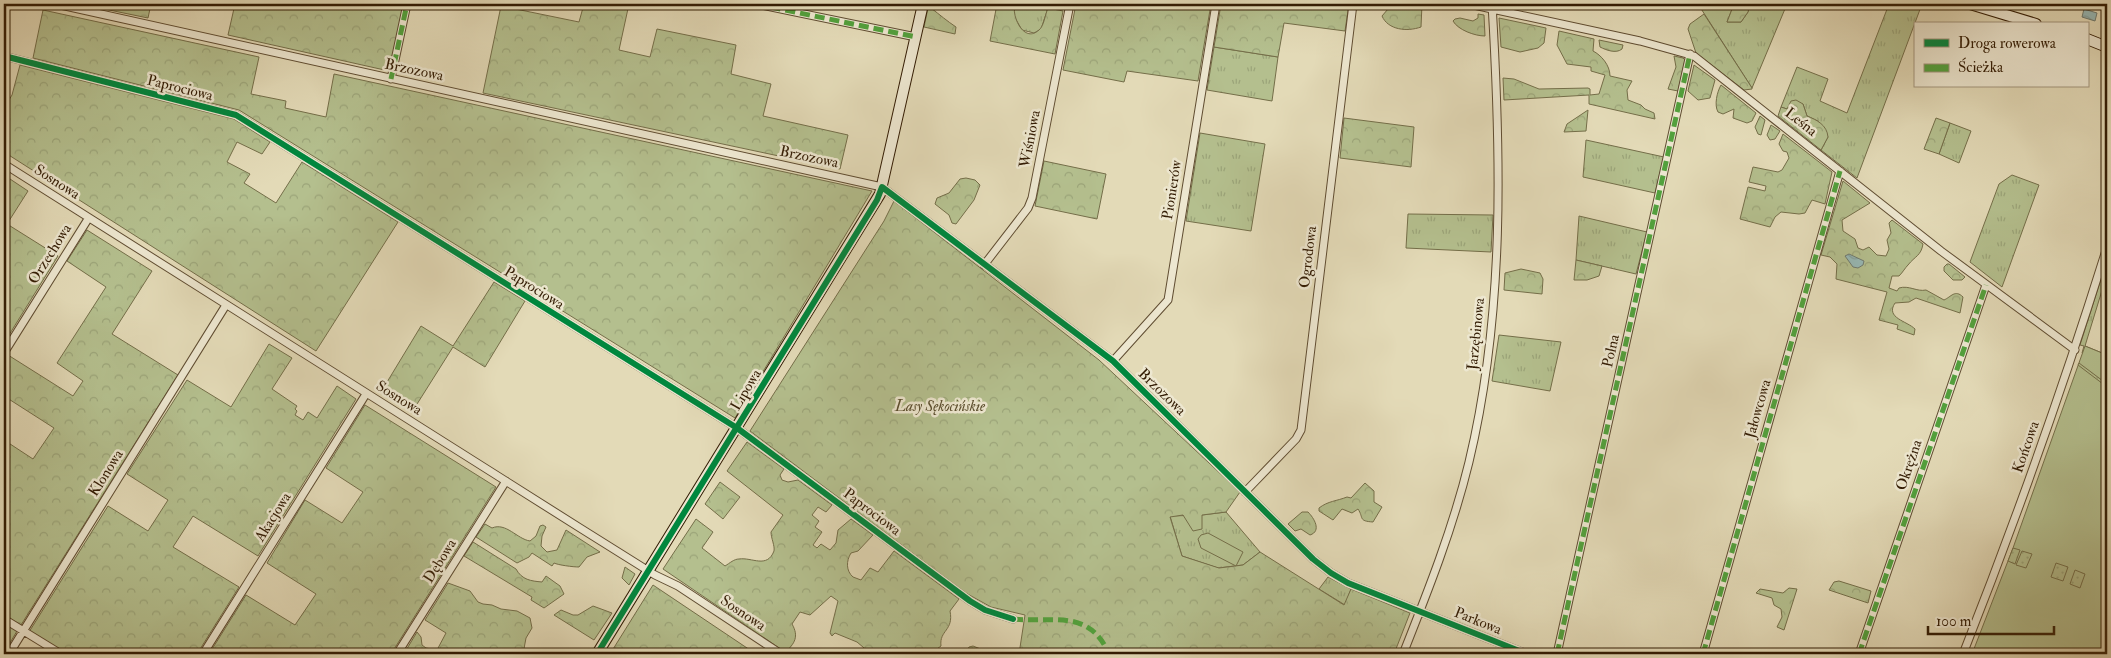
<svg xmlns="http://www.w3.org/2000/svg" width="2111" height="658" viewBox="0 0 2111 658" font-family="'IM FELL Double Pica',serif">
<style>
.grass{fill:url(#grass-tufts);stroke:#746e49}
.forest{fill:url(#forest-crowns);stroke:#746e49}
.park{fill:#b4bf8e;stroke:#746e49}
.garden{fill:url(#garden-dots);stroke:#746e49}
.water{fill:url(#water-waves);stroke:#6f7a6f}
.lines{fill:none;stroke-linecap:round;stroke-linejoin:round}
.street-casing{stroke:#5f4c31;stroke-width:9}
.secondary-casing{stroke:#331c04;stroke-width:12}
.street{stroke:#ede7d0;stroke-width:7}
.secondary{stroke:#ede7d0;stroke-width:10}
.quiet{stroke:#52a13d;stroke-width:5;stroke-dasharray:10 5;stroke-linecap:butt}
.cycleway-casing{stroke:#ede7d0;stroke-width:9}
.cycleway{stroke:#00873e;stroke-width:6}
.labels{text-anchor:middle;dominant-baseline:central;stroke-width:5;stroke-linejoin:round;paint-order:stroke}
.street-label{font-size:15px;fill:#331c04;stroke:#ede7d0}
.park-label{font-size:15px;font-style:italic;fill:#5a4d2d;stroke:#ede7d0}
</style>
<defs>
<pattern id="grass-tufts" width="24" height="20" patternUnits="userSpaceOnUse" patternTransform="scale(1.25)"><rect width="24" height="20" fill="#b4bf8e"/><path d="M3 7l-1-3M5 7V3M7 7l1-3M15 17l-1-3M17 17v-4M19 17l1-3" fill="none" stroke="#9ba479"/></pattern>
<pattern id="forest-crowns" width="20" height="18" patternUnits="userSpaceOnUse" patternTransform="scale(1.25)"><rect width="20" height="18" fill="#b4bf8e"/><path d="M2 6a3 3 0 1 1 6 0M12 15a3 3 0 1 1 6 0" fill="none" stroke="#9ba479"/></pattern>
<pattern id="garden-dots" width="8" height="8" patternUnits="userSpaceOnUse" patternTransform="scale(1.25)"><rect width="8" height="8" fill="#b4bf8e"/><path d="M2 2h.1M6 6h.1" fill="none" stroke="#9ba479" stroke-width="1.8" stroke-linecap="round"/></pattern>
<pattern id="water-waves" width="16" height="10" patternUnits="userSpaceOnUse" patternTransform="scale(1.25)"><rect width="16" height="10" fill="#97b9b6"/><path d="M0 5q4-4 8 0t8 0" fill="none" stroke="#839e9b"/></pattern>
</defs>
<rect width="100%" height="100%" fill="#e3dab7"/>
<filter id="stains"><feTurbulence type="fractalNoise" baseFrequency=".004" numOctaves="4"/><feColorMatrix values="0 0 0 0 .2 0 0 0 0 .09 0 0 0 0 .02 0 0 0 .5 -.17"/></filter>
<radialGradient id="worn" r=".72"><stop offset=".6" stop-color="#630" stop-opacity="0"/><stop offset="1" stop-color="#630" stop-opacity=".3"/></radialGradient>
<!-- grass -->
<path class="grass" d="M1015 4 1048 8 1041 29 1034 33 1022 30 1014 16Z
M1698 4H1734L1727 22H1741L1748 12 1750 4H1787L1752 88Z
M1889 4H1922L1857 178 1821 150 1828 137 1818 121 1807 116 1803 104 1787 109 1781 107 1797 67 1828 79 1820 101 1847 113Z
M1214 47 1278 57 1272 101 1207 90Z
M1950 123 1971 131 1959 163 1939 154Z
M1200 133 1265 144 1251 231 1186 221Z
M1586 140 1664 157 1655 193 1583 177Z
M2012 175 2039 185 2002 287 1970 262 1999 184Z
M1408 214 1493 215 1491 252 1406 248Z
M1579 216 1647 232 1636 274 1576 260Z
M2107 260V274L2085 346 2107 355 2082 353 2084 346 2080 345Z
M1499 335 1561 342 1550 391 1492 381Z
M1226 512 1260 552 1243 565 1218 568 1182 556 1170 516 1202 515Z
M1328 577 1351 589 1345 605 1319 589Z"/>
<!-- forest -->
<path class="forest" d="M80 4H151L148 18Z
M235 4H404L389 71 228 35Z
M584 4H629L619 50 650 57 657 29 736 45 731 74 771 84 763 116 848 135 840 169 483 93 501 6 579 22Z
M997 4H1015C1011 16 1024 44 1039 30 1044 26 1045 15 1048 8L1063 11 1055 54 990 41Z
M1076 4H1211L1198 81 1127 71 1124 82 1063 70Z
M1221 4H1349L1345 31 1284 23 1278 57 1214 47Z
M1389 4H1422L1421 27C1407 32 1388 30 1382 16L1388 9Z
M1734 4H1750L1748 12 1741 22H1727Z
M928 8H931C940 15 947 21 956 27L955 34 924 27Z
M43 10 259 57 251 94 286 101 285 108 326 117 334 74 872 191 735 418 239 110 33 58Z
M1478 14 1484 15 1485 36C1475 36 1458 30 1453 21L1455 19 1460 18 1473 21 1478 18Z
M1704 14 1752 88V89L1744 90 1696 53 1688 29 1690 24Z
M1499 18 1546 28 1544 43 1538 48 1520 52 1501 47Z
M1559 31 1594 39 1593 51C1601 55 1610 65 1610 76L1632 81 1627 90 1628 100 1641 105 1645 109 1654 113 1655 119 1589 104V95L1504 100 1503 78 1514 79 1539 89 1588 88 1590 89V95L1599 94 1605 75 1591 71V67L1567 64 1557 45Z
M1599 40 1623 45 1622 49C1616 54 1606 50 1600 47Z
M1674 56 1683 58 1685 60 1678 91 1668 89 1676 67Z
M20 65 234 119 270 142 262 154 237 142 227 162 250 174 244 183 276 203 302 162 398 222 316 351 4 152V108L12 95Z
M1694 65 1715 80 1710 98 1698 100 1688 91Z
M1721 85 1756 113 1752 121 1747 123 1733 118 1734 109 1723 114 1718 112C1714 105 1717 92 1721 85Z
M1796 100 1803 104 1807 116C1817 120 1827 125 1828 137L1821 150 1778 116 1781 107 1787 109 1791 101Z
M1588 110 1586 131 1564 132 1567 124Z
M1760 116 1765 120 1761 135 1758 134 1755 127Z
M1344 118 1414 127 1411 167 1340 158Z
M1936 118 1950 123 1939 154 1924 149Z
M1771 125 1780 131 1775 139 1770 140 1767 135Z
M1783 134 1832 172 1825 204 1812 200 1805 213 1799 214 1781 212 1775 217 1770 227 1740 219 1748 187 1765 191 1766 186 1749 182 1753 167 1778 172 1782 170 1789 158 1787 152 1783 151 1779 144Z
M1044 161 1106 174 1097 219 1035 206Z
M4 175 28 191 7 224 58 256 4 343Z
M966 178 975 180 980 185 974 200 956 224 952 223 949 215 935 204 937 198 949 193 960 179Z
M1843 181 1870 203 1842 220 1843 231 1855 239 1858 248 1863 250 1869 247 1877 255 1886 256 1889 249 1887 240 1891 233 1889 223 1892 220 1923 244C1921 256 1915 256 1908 265 1905 268 1903 272 1899 276H1892L1889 288 1897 291 1899 288C1909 285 1917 292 1926 290L1944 300C1951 297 1955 289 1963 297L1960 313 1916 298 1909 302 1895 303C1885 318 1907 321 1915 329L1914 335 1897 329 1898 325 1879 320 1887 292 1836 279 1837 264 1830 257 1821 255Z
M894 201 1099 360 1240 492 1226 512 1202 515V529L1193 531 1183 515 1170 517 1182 556 1219 568 1243 565 1260 552 1344 605 1351 589 1410 613 1394 654H1019L1025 615 991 607 964 592 750 431 884 221Z
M87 230 152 271 112 334 178 375 21 625 4 615V440L33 459 54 428 4 396V362L8 355 73 396 83 381 57 363 106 287 67 261Z
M1576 260 1602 266 1599 276 1587 280H1574Z
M1947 264H1949L1965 277 1962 280H1953L1944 271V267Z
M1521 269 1540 273 1543 279 1542 294 1504 290 1505 273Z
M494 282 525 301 485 367 453 347 412 412 381 392 421 326 453 346Z
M269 344 292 358 272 389 297 406 295 409 297 411 295 415 303 420 308 412 317 418 337 386 356 399 258 556 193 516 173 547 239 587 197 654H65L29 632 108 506 148 531 168 500 127 474 187 380 231 407Z
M365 405 496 487 391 654H209L246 595 295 625 316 594 267 563 305 500 342 523 363 492 326 468Z
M747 442 784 469 780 475 782 480 788 482 798 480 832 505 826 512 818 507 812 515 819 521 815 527 822 532 813 545 817 548 821 544 830 550 836 543 838 530 851 519 873 535 858 551 851 553C846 561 846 571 853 577L861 580 870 568 878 572 894 551 959 599 950 611C954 631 939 630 941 646L930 654H869L870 653 857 642 835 633 832 636 830 633 838 601 831 596 810 615 800 612 792 624C799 636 795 644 785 652L663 569 696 519 713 532 702 548 725 566C730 563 734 559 739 559 752 557 767 569 774 551 775 546 771 538 771 532L783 515 727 471Z
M720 482 740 497 723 519 705 504Z
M1365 483 1374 491V502L1382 507 1373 522C1358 521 1364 518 1358 509L1352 513 1342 509 1333 520 1319 511V508C1328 501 1337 501 1347 497L1351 498Z
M1302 512H1308C1314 518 1322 531 1310 535L1301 529 1295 531 1288 524Z
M485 524 492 528C506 522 517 539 530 541L536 536 540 526 543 525 546 527 542 536 541 546 547 552 557 550 566 530 600 552 587 557 579 567C573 567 558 565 554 563L552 566 532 553 529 557 517 563 476 537Z
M473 542 516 569C522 580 531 581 542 582L546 576 560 586 564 594 544 608 531 600 532 597 464 556Z
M625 567 635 574 629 585 622 578Z
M1839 581 1871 591 1868 603 1829 590 1834 582Z
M448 583 470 591 478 602 483 604 492 605 501 609 517 611 530 618 532 628 526 638 523 654H409L405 652 417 632 421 637 422 645 426 648 437 650 446 633 425 620Z
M653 585 756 654H610Z
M1789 588 1797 589 1784 630 1777 627 1782 617 1781 609 1774 605 1772 598 1756 593 1760 589 1783 593Z
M593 606 612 613 594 640 554 615 561 610 573 615H578Z
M4 622 17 631 4 653Z
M973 646 983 650 985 654H965L969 647Z"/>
<!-- park -->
<path class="park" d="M2085 346 2107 355V654H1972L2013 548Z
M1208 533 1243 552 1236 566 1201 548 1198 539 1201 535Z"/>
<!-- garden -->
<path class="garden" d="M2079 363 2107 384V387L2078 365Z
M2013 548 2020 550 2015 564 2008 561Z
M2022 551 2032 554 2026 568 2016 565Z
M2056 563 2068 567 2063 581 2051 577Z
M2075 570 2085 574 2080 588 2070 584Z"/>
<!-- water -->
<path class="water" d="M2084 9 2097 13 2095 21 2082 17Z
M1849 254 1864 261 1863 265 1858 268 1853 267 1845 256Z"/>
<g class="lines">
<defs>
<path id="street" d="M56 4 882 187 1113 361 1313 559 1331 573 1348 583 1527 654
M756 4 916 37
M1469 4 1640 41 1694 56 1941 251 2075 350
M2100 4 2107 9
M4 56 236 115 737 428 970 601 985 610 1013 619
M391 79 407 4
M4 164 580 528 655 575 678 586 781 654
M984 265 1028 208 1032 198 1070 4
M4 353 88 219
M1113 361 1168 300 1216 4
M1245 492 1296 439 1301 430 1353 4
M4 619 61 654
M9 654 226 305
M203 654 366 394
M397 654 506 481
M1403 654C1428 591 1453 528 1469 462 1505 312 1501 156 1492 4
M1557 654 1690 54
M1703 654 1840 171
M1859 654 1986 285
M1963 654C2016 520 2064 385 2107 247"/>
<path id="secondary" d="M1970 4 2036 24
M2087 39 2107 47
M597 654 880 194 923 4"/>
</defs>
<!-- street casing -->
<use href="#street" class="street-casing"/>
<!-- secondary casing -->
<use href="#secondary" class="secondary-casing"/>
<!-- street -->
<use href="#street" class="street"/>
<!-- secondary -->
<use href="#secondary" class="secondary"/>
<!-- quiet -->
<path class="quiet" d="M756 4 916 37
M391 79 407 4
M1013 619C1053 623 1089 608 1109 654
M1557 654 1690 54
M1703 654 1840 171
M1859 654 1986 285"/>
<defs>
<path id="cycleway" d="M4 56 236 115 737 428 970 601 985 610 1013 619
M597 654 877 200 882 187 1113 361 1313 559 1331 573 1348 583 1527 654"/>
</defs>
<!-- cycleway casing -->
<use href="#cycleway" class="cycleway-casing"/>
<!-- cycleway -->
<use href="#cycleway" class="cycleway"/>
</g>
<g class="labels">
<!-- street labels -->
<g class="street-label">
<text transform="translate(414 70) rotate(12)">Brzozowa</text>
<text transform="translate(180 88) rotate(14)">Paprociowa</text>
<text transform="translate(1801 122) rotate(38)">Leśna</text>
<text transform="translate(1030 139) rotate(-79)">Wiśniowa</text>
<text transform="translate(809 157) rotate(12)">Brzozowa</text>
<text transform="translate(57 182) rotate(33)">Sosnowa</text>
<text transform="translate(1172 190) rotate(-81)">Pionierów</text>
<text transform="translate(50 254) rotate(-58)">Orzechowa</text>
<text transform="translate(1308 257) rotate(-83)">Ogrodowa</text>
<text transform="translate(534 288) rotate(32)">Paprociowa</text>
<text transform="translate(1476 334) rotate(-84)">Jarzębinowa</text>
<text transform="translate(1611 351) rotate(-77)">Polna</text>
<text transform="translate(746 390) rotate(-59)">Lipowa</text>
<text transform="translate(1162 392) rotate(44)">Brzozowa</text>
<text transform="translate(399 398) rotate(32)">Sosnowa</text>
<text transform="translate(1758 409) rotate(-74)">Jałowcowa</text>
<text transform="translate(2026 447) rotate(-71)">Końcowa</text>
<text transform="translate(1909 465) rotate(-71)">Okrężna</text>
<text transform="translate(106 473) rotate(-58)">Klonowa</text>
<text transform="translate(872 512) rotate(37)">Paprociowa</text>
<text transform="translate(273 517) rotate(-58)">Akacjowa</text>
<text transform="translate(440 561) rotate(-58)">Dębowa</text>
<text transform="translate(743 613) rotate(34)">Sosnowa</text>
<text transform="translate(1478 621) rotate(22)">Parkowa</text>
</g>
<!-- park labels -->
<g class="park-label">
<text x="940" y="406">Lasy Sękocińskie</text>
</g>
</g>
<!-- margin -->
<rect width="2111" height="658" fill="none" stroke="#e3dab7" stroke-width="20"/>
<rect x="5" y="5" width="2101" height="648" fill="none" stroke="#331c04" stroke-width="2.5"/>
<rect x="10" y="10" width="2091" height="638" fill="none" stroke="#331c04"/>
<!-- legend -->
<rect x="1914" y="22" width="175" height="65" fill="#ede7d0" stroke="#a3967e"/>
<rect x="1924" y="39" width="25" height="8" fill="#00873e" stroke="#a3967e"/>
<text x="1958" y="48" font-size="15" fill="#331c04">Droga rowerowa</text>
<rect x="1924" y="64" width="25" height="8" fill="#52a13d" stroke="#a3967e"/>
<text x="1958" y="72" font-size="15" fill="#331c04">Ścieżka</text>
<!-- scale -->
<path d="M1928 626v8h126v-8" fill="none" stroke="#331c04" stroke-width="2.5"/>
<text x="1936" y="626" font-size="15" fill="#331c04" stroke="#ede7d0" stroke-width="4" paint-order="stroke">100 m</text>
<rect width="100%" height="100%" filter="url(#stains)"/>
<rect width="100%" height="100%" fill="url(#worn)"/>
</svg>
